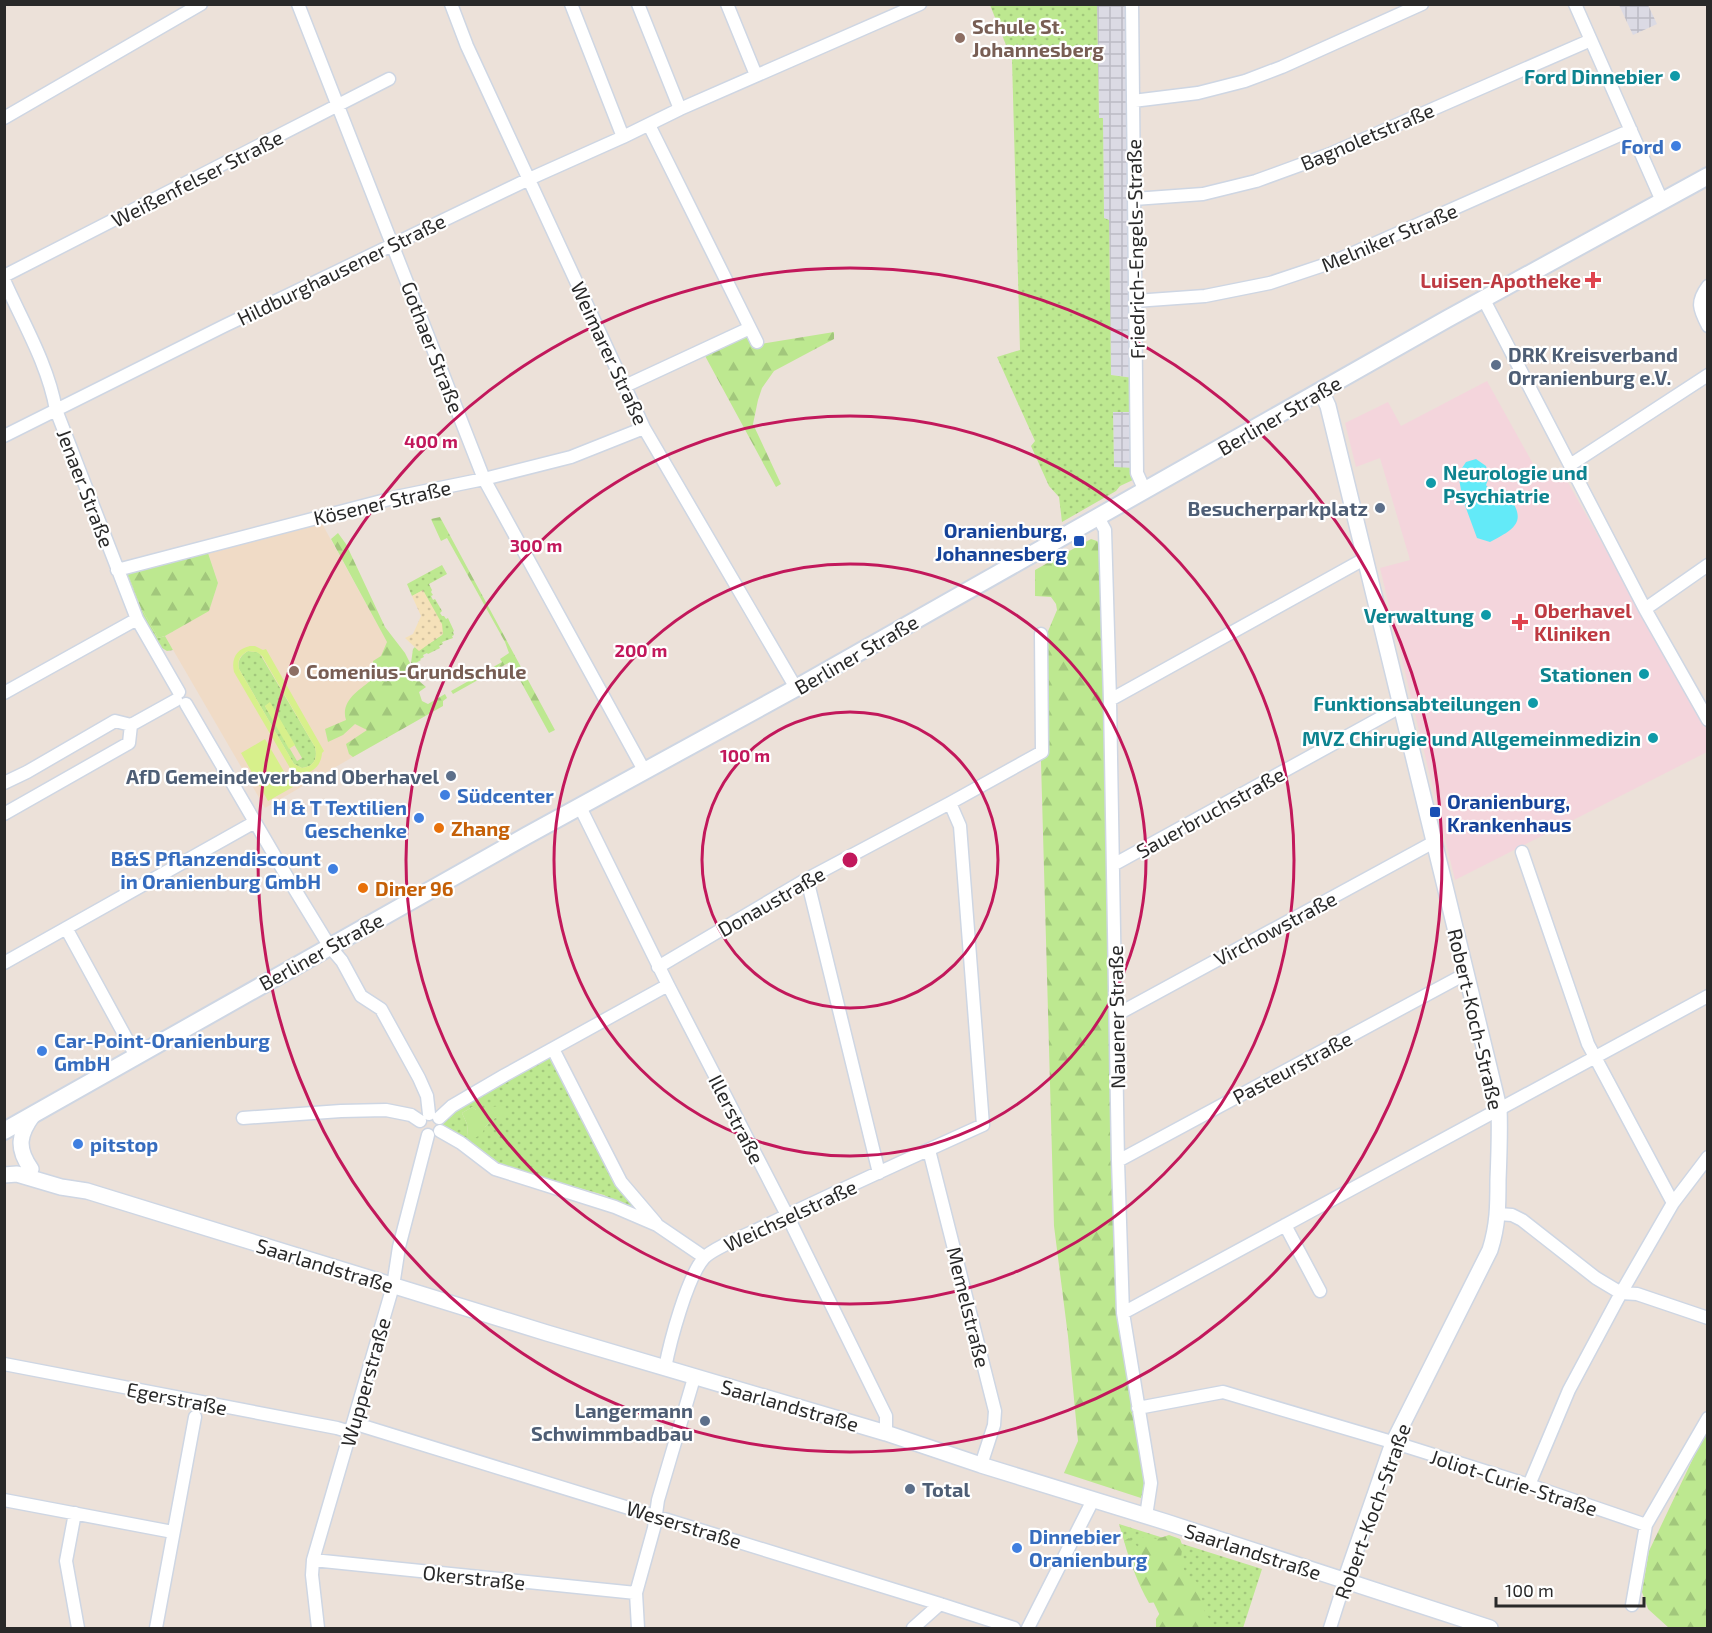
<svg xmlns="http://www.w3.org/2000/svg" width="1712" height="1633" viewBox="0 0 1712 1633" font-family="'Exo 2',sans-serif">
<style>
.industrial{fill:url(#industrial-grid)}
.education{fill:#f0dbc6}
.medical{fill:#f4d5dc}
.grass{fill:url(#grass-dots);fill-rule:evenodd}
.forest{fill:url(#forest-firs)}
.sand{fill:url(#sand-dots)}
.park{fill:#bde890}
.pitch{fill:#d7f08b;fill-rule:evenodd}
.water{fill:#63eaf8}
.lines{fill:none;stroke-linecap:round;stroke-linejoin:round}
.minor-casing{stroke:#ced6e3;stroke-width:15}
.tertiary-casing{stroke:#ced6e3;stroke-width:18}
.secondary-casing{stroke:#ced6e3;stroke-width:20}
.minor{stroke:#fff;stroke-width:12}
.tertiary{stroke:#fff;stroke-width:15}
.secondary{stroke:#fff;stroke-width:16}
.ring{fill:none;stroke:#c2185b;stroke-width:3}
.education-dot{fill:#8d6e63;stroke:#fff;stroke-width:2}
.culture-dot{fill:#0f9aa8;stroke:#fff;stroke-width:2}
.shop-dot{fill:#3f7fe0;stroke:#fff;stroke-width:2}
.health-dot{fill:#e0444e;stroke:#fff;stroke-width:2}
.service-dot{fill:#5c6f8a;stroke:#fff;stroke-width:2}
.transit-dot{fill:#1a4fb4;stroke:#fff;stroke-width:2}
.food-dot{fill:#e8710a;stroke:#fff;stroke-width:2}
.labels{text-anchor:middle;dominant-baseline:central;stroke-width:4.5;stroke-linejoin:round;paint-order:stroke}
.education-label{font-size:20px;font-weight:bold;fill:#785e54;stroke:#fff;text-anchor:start}
.culture-label{font-size:20px;font-weight:bold;fill:#0d838f;stroke:#fff;text-anchor:end}
.street-label{font-size:20px;fill:#292929;stroke:#fff}
.shop-label{font-size:20px;font-weight:bold;fill:#366cbe;stroke:#fff;text-anchor:start}
.health-label{font-size:20px;font-weight:bold;fill:#be3a42;stroke:#fff;text-anchor:end}
.service-label{font-size:20px;font-weight:bold;fill:#4e5e75;stroke:#fff;text-anchor:end}
.transit-label{font-size:20px;font-weight:bold;fill:#164399;stroke:#fff;text-anchor:end}
.food-label{font-size:20px;font-weight:bold;fill:#c56008;stroke:#fff;text-anchor:start}
.centre{fill:#c2185b;stroke:#fff;stroke-width:3}
.ring-label{font-size:18px;text-anchor:middle;font-weight:bold;fill:#c2185b;stroke:#fff;stroke-width:4.5;stroke-linejoin:round;paint-order:stroke}
</style>
<defs>
<pattern id="industrial-grid" width="8" height="8" patternUnits="userSpaceOnUse" patternTransform="scale(1.5)"><rect width="8" height="8" fill="#dbdae4"/><path d="M0 4h8M4 0v8" fill="none" stroke="#bcbbc4"/></pattern>
<pattern id="grass-dots" width="8" height="8" patternUnits="userSpaceOnUse" patternTransform="scale(1.5)"><rect width="8" height="8" fill="#bde890"/><path d="M2 2h.1M6 6h.1" fill="none" stroke="#a2c77c" stroke-width="1.8" stroke-linecap="round"/></pattern>
<pattern id="forest-firs" width="22" height="20" patternUnits="userSpaceOnUse" patternTransform="scale(1.5)"><rect width="22" height="20" fill="#bde890"/><path d="M5 1l3.5 6h-7zM16 11l3.5 6h-7z" fill="#a2c77c"/></pattern>
<pattern id="sand-dots" width="8" height="8" patternUnits="userSpaceOnUse" patternTransform="scale(1.5)"><rect width="8" height="8" fill="#f5e1b9"/><path d="M2 2h.1M6 6h.1" fill="none" stroke="#d2c19f" stroke-width="1.8" stroke-linecap="round"/></pattern>
</defs>
<rect width="100%" height="100%" fill="#ece1d9"/>
<!-- industrial -->
<path class="industrial" d="M1097 5H1129L1134 468H1114L1113 412 1133 378 1111 375 1109 220 1104 219 1103 118H1099Z
M1619 5H1648L1657 24 1633 35Z"/>
<!-- education -->
<path class="education" d="M320 520 427 714 265 808 165 636 209 610 218 583 208 553Z"/>
<!-- medical -->
<path class="medical" d="M1487 381 1542 480 1561 470 1707 730V752L1455 880 1380 568 1410 560 1380 458 1356 467 1345 423 1388 402 1401 426Z"/>
<!-- grass -->
<path class="grass" d="M990 5H1097L1099 118H1103L1104 218 1109 220 1111 375 1133 378 1134 412H1113L1114 467 1134 468 1135 479 1120 486 1116 491 1062 522 1059 497 1049 486 1031 446 1035 441 997 357 1020 350 1012 60Z
M442 565 447 574 429 584 432 590 431 592 433 595 431 596 433 600 435 599 442 611 440 613 442 616H444L446 619 448 618 454 631 453 632 454 635 452 636 453 638 442 642 443 644 439 646 440 648 428 654 427 653 423 655 424 657 420 659 421 660 414 664 411 663 413 649 415 647 419 650 442 635 422 591 412 596 407 584Z
M127 571 140 606 158 638 165 636 173 650 167 651 162 648 138 608 125 572Z
M248 651 257 652 260 654 315 747C318 758 314 767 302 768L294 764 239 669C237 661 241 655 248 651ZM270 703 302 758 297 761 265 706Z
M550 1057 642 1215 604 1195 494 1164 470 1147 443 1125 442 1117ZM472 1107 476 1110 506 1116 496 1117 485 1127 468 1136 467 1124 462 1113Z
M1119 1524 1262 1569 1243 1628H1244H1166L1124 1541Z"/>
<!-- forest -->
<path class="forest" d="M834 332V339L774 371 762 388 758 400 753 424 781 484 776 487 704 354 742 338H747L755 345Z
M440 517 555 730 549 733 510 662 453 694 451 691 502 662 500 659 509 653 505 642 447 538 441 541 431 519Z
M338 533 346 544 385 627 405 653 419 681 426 687 419 692 422 701 428 704 445 694 447 698 443 701V706L353 757 349 754 346 744 367 730 355 724 343 735 328 742 325 729 346 720C340 701 359 690 373 679V661L381 656 387 642 331 539Z
M1091 539 1097 541 1100 544 1105 697 1106 864 1117 1315 1146 1479 1141 1498 1064 1473 1078 1441 1068 1336 1054 1226 1038 655 1057 610 1056 604 1051 597 1035 596V570Z
M208 553 218 583 209 611 165 636 158 638 140 606 127 571Z
M1707 1429V1628H1669L1648 1609 1642 1592 1649 1551Z
M1169 1535 1180 1539C1184 1548 1181 1552 1181 1560 1182 1566 1185 1571 1187 1576 1209 1586 1197 1595 1205 1612 1208 1618 1213 1623 1217 1628H1158L1156 1627V1619L1162 1610 1157 1602 1149 1603C1138 1584 1130 1562 1124 1541L1129 1538 1138 1547 1141 1538 1149 1537 1157 1539Z"/>
<!-- sand -->
<path class="sand" d="M423 590 442 624 443 634 419 651 405 638 413 634 421 616 412 596Z"/>
<!-- park -->
<path class="park" d="M504 1105 506 1109V1116L502 1120 496 1117 485 1127 482 1134 473 1139 468 1136 467 1124 462 1113 472 1107 476 1110Z"/>
<!-- pitch -->
<path class="pitch" d="M250 646H255L263 650 266 649 324 751 322 753C321 770 305 779 290 768L234 672C231 659 236 649 250 646ZM248 651 257 652 262 656 315 747C318 758 314 767 302 768L294 764 239 669C237 661 240 655 248 651Z
M270 702 295 745 289 749 265 706Z
M265 739 293 787 268 801 241 753Z"/>
<!-- water -->
<path class="water" d="M1476 459 1486 466 1489 477 1486 485 1492 493 1507 494C1529 522 1514 529 1490 542L1477 538 1463 500 1458 474 1466 462Z"/>
<g class="lines">
<defs>
<path id="minor" d="M298 4 484 479 645 772
M451 4 467 46 644 428 796 688
M571 4 623 137
M638 4 680 109
M727 4 756 75
M1132 4 1137 473 1145 491
M1575 4 1662 201
M1133 101 1198 93 1245 81 1282 67 1422 4
M4 118 201 4
M649 125 750 328
M1134 199 1203 194 1256 181 1330 154 1591 40
M4 276 389 79
M4 280C22 321 48 364 56 410L137 619 179 692
M1708 286C1696 302 1699 309 1708 326
M1484 300 1645 609 1708 720
M1135 301 1205 296 1270 283 1333 262 1631 130
M625 386 750 328 757 342
M4 436 224 326 529 179 623 137 680 109 920 4
M1570 465 1708 375
M1098 517 1105 530 1110 700 1118 1161 1123 1313 1151 1483 1146 1516
M117 570 401 496 484 479 571 457 644 428
M1645 609 1708 565
M4 693 137 619
M1110 700 1366 558
M186 704 286 875 330 947 342 961 361 996 381 1009 419 1078 427 1096 429 1114
M4 783 27 772 115 721 131 725 176 700
M580 807 668 985 787 1215 886 1416V1433
M4 814 129 743 131 725
M1522 852 1588 1044 1673 1203
M1113 865 1402 706
M807 879 879 1173
M66 928 136 1056
M4 963 255 822
M658 967 807 879 950 803 1042 752 1041 634
M1116 1015 1434 842
M553 1049 621 1182 656 1223
M243 1118 341 1111 386 1110 411 1115 420 1121
M439 1118 452 1106 505 1075 668 985
M440 1131 461 1143 495 1169 615 1207 657 1225 704 1257
M929 1150 995 1411 994 1425 981 1465
M1118 1161 1467 973
M1498 1214 1512 1215 1522 1220 1596 1278 1621 1293 1637 1294 1708 1318
M1285 1225 1320 1291
M1123 1313 1708 996
M4 1364 337 1428 350 1432
M665 1368C670 1342 687 1277 704 1258 713 1248 751 1233 765 1226 837 1191 910 1158 983 1125L960 826 950 803
M1138 1408 1223 1392 1402 1445 1529 1485 1646 1525
M353 1423 940 1604 1014 1628
M1529 1485 1569 1390 1621 1293 1673 1203 1708 1157
M4 1500 173 1532
M75 1513 66 1561 78 1628
M313 1560 636 1593
M1632 1605 1646 1525 1708 1418
M156 1628 195 1417
M318 1628 312 1575 313 1560 393 1286 399 1247 428 1135
M638 1628 636 1593 654 1528 658 1500 694 1378
M913 1628 940 1604
M1028 1628 1093 1500
M1330 1628 1345 1581"/>
<path id="tertiary" d="M1321 391 1328 406 1499 1108C1500 1132 1499 1156 1498 1180 1498 1205 1498 1225 1490 1250L1393 1443 1345 1581
M31 1169C16 1148 19 1134 33 1115
M4 1175 17 1174 61 1187 87 1191 547 1333 886 1433 981 1465 1166 1522 1490 1628"/>
<path id="secondary" d="M4 1131 526 836 796 688 1447 319 1708 176"/>
</defs>
<!-- minor casing -->
<use href="#minor" class="minor-casing"/>
<!-- tertiary casing -->
<use href="#tertiary" class="tertiary-casing"/>
<!-- secondary casing -->
<use href="#secondary" class="secondary-casing"/>
<!-- minor -->
<use href="#minor" class="minor"/>
<!-- tertiary -->
<use href="#tertiary" class="tertiary"/>
<!-- secondary -->
<use href="#secondary" class="secondary"/>
</g>
<!-- distance rings -->
<g class="ring">
<circle cx="850" cy="860" r="148"/>
<circle cx="850" cy="860" r="296"/>
<circle cx="850" cy="860" r="444"/>
<circle cx="850" cy="860" r="592"/>
</g>
<!-- markers -->
<g class="education-dot">
<circle cx="960" cy="38" r="6"/>
<circle cx="294" cy="671" r="6"/>
</g>
<g class="culture-dot">
<circle cx="1675" cy="76" r="6"/>
<circle cx="1431" cy="483" r="6"/>
<circle cx="1486" cy="615" r="6"/>
<circle cx="1644" cy="674" r="6"/>
<circle cx="1533" cy="703" r="6"/>
<circle cx="1653" cy="738" r="6"/>
</g>
<g class="shop-dot">
<circle cx="1676" cy="146" r="6"/>
<circle cx="445" cy="795" r="6"/>
<circle cx="419" cy="818" r="6"/>
<circle cx="333" cy="869" r="6"/>
<circle cx="42" cy="1051" r="6"/>
<circle cx="78" cy="1144" r="6"/>
<circle cx="1017" cy="1548" r="6"/>
</g>
<g class="health-dot">
<path d="M1590 271h6v6h6v6h-6v6h-6v-6h-6v-6h6z"/>
<path d="M1517 613h6v6h6v6h-6v6h-6v-6h-6v-6h6z"/>
</g>
<g class="service-dot">
<circle cx="1496" cy="365" r="6"/>
<circle cx="1380" cy="508" r="6"/>
<circle cx="451" cy="776" r="6"/>
<circle cx="705" cy="1421" r="6"/>
<circle cx="910" cy="1489" r="6"/>
</g>
<g class="transit-dot">
<rect x="1073" y="535" width="12" height="12" rx="3"/>
<rect x="1429" y="806" width="12" height="12" rx="3"/>
</g>
<g class="food-dot">
<circle cx="439" cy="828" r="6"/>
<circle cx="363" cy="888" r="6"/>
</g>
<g class="labels">
<!-- education labels -->
<g class="education-label">
<text x="972" y="26">Schule St.<tspan x="972" dy="23">Johannesberg</tspan></text>
<text x="306" y="671">Comenius-Grundschule</text>
</g>
<!-- culture labels -->
<g class="culture-label">
<text x="1663" y="76">Ford Dinnebier</text>
<text x="1443" y="472" text-anchor="start">Neurologie und<tspan x="1443" dy="23">Psychiatrie</tspan></text>
<text x="1474" y="615">Verwaltung</text>
<text x="1632" y="674">Stationen</text>
<text x="1521" y="703">Funktionsabteilungen</text>
<text x="1641" y="738">MVZ Chirugie und Allgemeinmedizin</text>
</g>
<!-- street labels -->
<g class="street-label">
<text transform="translate(1367 136) rotate(-23)">Bagnoletstraße</text>
<text transform="translate(197 178) rotate(-27)">Weißenfelser Straße</text>
<text transform="translate(1389 237) rotate(-23)">Melniker Straße</text>
<text transform="translate(1135 249) rotate(-91)">Friedrich-Engels-Straße</text>
<text transform="translate(341 269) rotate(-26)">Hildburghausener Straße</text>
<text transform="translate(433 347) rotate(69)">Gothaer Straße</text>
<text transform="translate(610 353) rotate(65)">Weimarer Straße</text>
<text transform="translate(1279 415) rotate(-30)">Berliner Straße</text>
<text transform="translate(86 488) rotate(69)">Jenaer Straße</text>
<text transform="translate(382 502) rotate(-13)">Kösener Straße</text>
<text transform="translate(856 654) rotate(-30)">Berliner Straße</text>
<text transform="translate(1210 812) rotate(-29)">Sauerbruchstraße</text>
<text transform="translate(771 901) rotate(-30)">Donaustraße</text>
<text transform="translate(1275 928) rotate(-28)">Virchowstraße</text>
<text transform="translate(321 951) rotate(-29)">Berliner Straße</text>
<text transform="translate(1116 1017) rotate(-91)">Nauener Straße</text>
<text transform="translate(1476 1019) rotate(77)">Robert-Koch-Straße</text>
<text transform="translate(1292 1067) rotate(-28)">Pasteurstraße</text>
<text transform="translate(737 1119) rotate(63)">Illerstraße</text>
<text transform="translate(790 1215) rotate(-25)">Weichselstraße</text>
<text transform="translate(325 1265) rotate(17)">Saarlandstraße</text>
<text transform="translate(969 1307) rotate(76)">Memelstraße</text>
<text transform="translate(365 1382) rotate(-74)">Wupperstraße</text>
<text transform="translate(177 1398) rotate(11)">Egerstraße</text>
<text transform="translate(790 1405) rotate(16)">Saarlandstraße</text>
<text transform="translate(1514 1482) rotate(18)">Joliot-Curie-Straße</text>
<text transform="translate(1372 1511) rotate(-70)">Robert-Koch-Straße</text>
<text transform="translate(684 1524) rotate(17)">Weserstraße</text>
<text transform="translate(1253 1551) rotate(18)">Saarlandstraße</text>
<text transform="translate(474 1577) rotate(6)">Okerstraße</text>
</g>
<!-- shop labels -->
<g class="shop-label">
<text x="1664" y="146" text-anchor="end">Ford</text>
<text x="457" y="795">Südcenter</text>
<text x="407" y="807" text-anchor="end">H &amp; T Textilien<tspan x="407" dy="23">Geschenke</tspan></text>
<text x="321" y="858" text-anchor="end">B&amp;S Pflanzendiscount<tspan x="321" dy="23">in Oranienburg GmbH</tspan></text>
<text x="54" y="1040">Car-Point-Oranienburg<tspan x="54" dy="23">GmbH</tspan></text>
<text x="90" y="1144">pitstop</text>
<text x="1029" y="1536">Dinnebier<tspan x="1029" dy="23">Oranienburg</tspan></text>
</g>
<!-- health labels -->
<g class="health-label">
<text x="1581" y="280">Luisen-Apotheke</text>
<text x="1534" y="610" text-anchor="start">Oberhavel<tspan x="1534" dy="23">Kliniken</tspan></text>
</g>
<!-- service labels -->
<g class="service-label">
<text x="1508" y="354" text-anchor="start">DRK Kreisverband<tspan x="1508" dy="23">Orranienburg e.V.</tspan></text>
<text x="1368" y="508">Besucherparkplatz</text>
<text x="439" y="776">AfD Gemeindeverband Oberhavel</text>
<text x="693" y="1410">Langermann<tspan x="693" dy="23">Schwimmbadbau</tspan></text>
<text x="922" y="1489" text-anchor="start">Total</text>
</g>
<!-- transit labels -->
<g class="transit-label">
<text x="1067" y="530">Oranienburg,<tspan x="1067" dy="23">Johannesberg</tspan></text>
<text x="1447" y="801" text-anchor="start">Oranienburg,<tspan x="1447" dy="23">Krankenhaus</tspan></text>
</g>
<!-- food labels -->
<g class="food-label">
<text x="451" y="828">Zhang</text>
<text x="375" y="888">Diner 96</text>
</g>
</g>
<circle cx="850" cy="860" r="9" class="centre"/>
<g class="ring-label">
<text x="431" y="448">400 m</text>
<text x="536" y="552">300 m</text>
<text x="641" y="657">200 m</text>
<text x="745" y="762">100 m</text>
</g>
<!-- border -->
<rect width="1712" height="1633" fill="none" stroke="#292929" stroke-width="12"/>
<!-- scale -->
<path d="M1496 1597v9h148v-9" fill="none" stroke="#292929" stroke-width="3"/>
<text x="1505" y="1597" font-size="18" fill="#292929" stroke="#ffffff" stroke-width="4.5" paint-order="stroke">100 m</text>
</svg>
